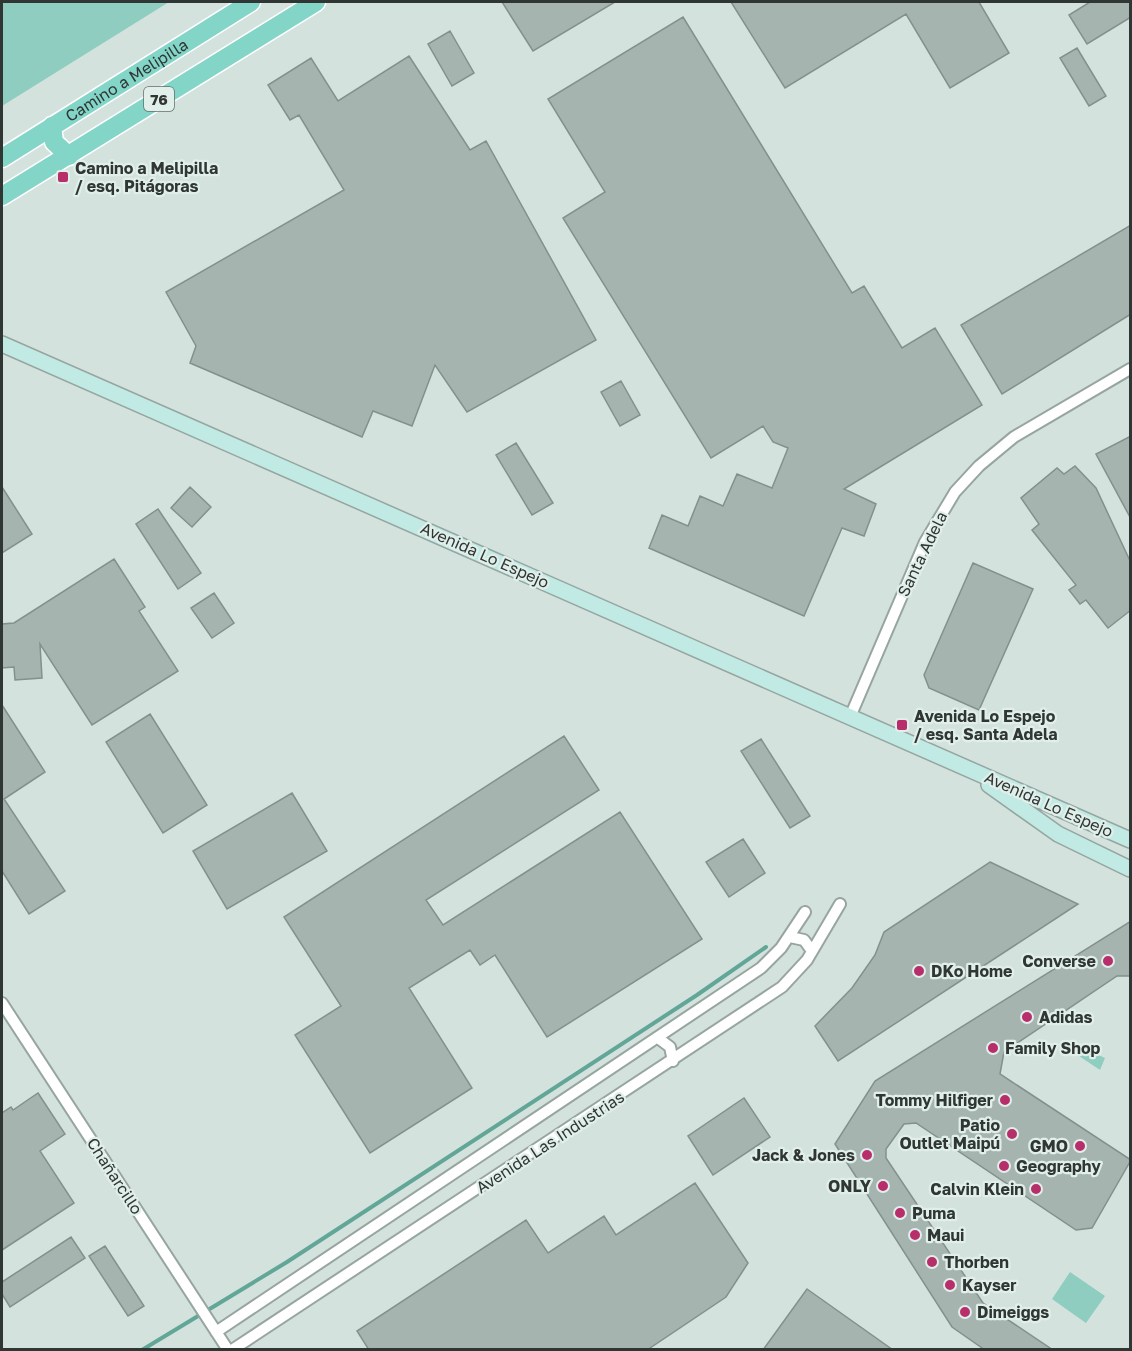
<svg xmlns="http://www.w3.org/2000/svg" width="1132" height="1351" viewBox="0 0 1132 1351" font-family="'Golos Text',sans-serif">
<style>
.green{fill:#8ecdbf}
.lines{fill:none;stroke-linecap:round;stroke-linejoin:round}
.stream{stroke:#62a698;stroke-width:4}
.building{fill:#a6b4b0;stroke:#83908d;stroke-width:1.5}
.street-casing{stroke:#97a5a1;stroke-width:14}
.secondary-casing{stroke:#97a5a1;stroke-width:18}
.primary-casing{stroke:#fff;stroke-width:21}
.street{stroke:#fff;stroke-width:10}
.secondary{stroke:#c0eae3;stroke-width:15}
.primary{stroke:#82d5c7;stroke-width:18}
.poi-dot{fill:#b82e6a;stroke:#e1efeb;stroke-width:2}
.labels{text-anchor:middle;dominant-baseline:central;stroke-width:4.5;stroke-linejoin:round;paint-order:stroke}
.shield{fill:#e1efeb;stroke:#656e6b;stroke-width:1.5}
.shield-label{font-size:15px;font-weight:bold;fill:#303634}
.street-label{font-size:16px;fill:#303634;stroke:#e1efeb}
.poi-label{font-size:16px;font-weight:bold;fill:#303634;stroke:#e1efeb;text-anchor:start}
</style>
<rect width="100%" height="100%" fill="#d4e2de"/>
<!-- green -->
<path class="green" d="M2 2H169L2 106Z
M1067 1041 1105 1058 1100 1070 1064 1046Z
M1070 1272 1105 1296 1086 1323 1052 1299Z"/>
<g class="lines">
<!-- stream -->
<path class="stream" d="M142 1350 287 1262 697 995 766 947"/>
</g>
<!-- building -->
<path class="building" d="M502 2H615L533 51Z
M731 2H979L1009 53 950 88 906 14 785 88Z
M1090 2H1131V17L1087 44 1069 15Z
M683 17 852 293 864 286 902 348 935 328 982 405 844 489 876 504 864 536 842 528 804 616 649 548 662 515 688 526 700 496 723 506 737 474 772 488 788 448 773 442 763 426 711 458 563 218 605 192 548 99Z
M450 31 474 73 452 86 428 44Z
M1077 48 1106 96 1089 106 1060 58Z
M409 56 470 150 486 141 596 340 467 412 435 365 412 426 373 411 362 437 190 363 196 346 166 292 344 190 299 115 290 120 268 85 311 58 338 101Z
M1131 225V314L1002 394 961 325Z
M621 381 640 415 620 426 601 392Z
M1131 436V519L1096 454Z
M516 443 553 503 532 515 496 455Z
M1075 466 1096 488 1131 563V610L1108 628 1086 600 1080 604 1069 590 1076 585 1032 530 1039 524 1021 498 1057 468 1064 474Z
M2 487 32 534 2 553Z
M190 487 211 507 192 527 171 508Z
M158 509 201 573 178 589 136 524Z
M114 559 145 607 139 611 178 671 92 725 40 644 42 678 15 680 14 667 2 668V624L14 623Z
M973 563 1033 589 979 710 929 688 924 675Z
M214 593 234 623 212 638 191 608Z
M2 705 45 772 4 799 65 891 29 914 2 871Z
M150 714 207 805 163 833 106 742Z
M564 736 599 790 426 900 443 925 620 812 702 939 547 1037 495 955 480 965 470 950 409 988 472 1088 370 1153 295 1035 341 1006 284 917Z
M761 739 810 816 790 828 741 751Z
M292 793 327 851 227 909 193 851Z
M743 839 765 873 729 897 706 862Z
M990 862 1078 904 838 1061 815 1026 852 988 875 955 884 932Z
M1131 921V976H1117L1004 1052 1000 1074 1131 1160 1092 1228 1076 1230 916 1123 904 1124 886 1149V1158L983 1303 1053 1350H985L952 1327 835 1144 875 1081Z
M38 1093 65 1134 40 1151 74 1203 2 1250V1113L11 1107 13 1110Z
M744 1098 770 1137 713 1175 688 1136Z
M695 1183 748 1263 726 1297 647 1350H369L357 1331 526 1220 548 1253 604 1216 616 1235Z
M71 1237 85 1258 10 1307 2 1294V1282Z
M105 1246 144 1306 128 1316 89 1256Z
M807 1289 893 1350H763Z"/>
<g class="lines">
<defs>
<path id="street" d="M850 717 925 542 955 492 979 466 1014 437 1130 369
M790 937 804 940 812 951
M2 1003 228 1350
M658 1038 670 1047 673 1061
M216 1332 761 968 781 948 805 912
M232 1350 782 987 807 960 840 904"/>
<path id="secondary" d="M2 344 1130 840
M989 785 1058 834 1130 869"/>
<g id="primary">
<path d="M52 126 54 142 69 156"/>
<path id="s1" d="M2 158 251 2"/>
<path d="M2 196 316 2"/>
</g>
</defs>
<!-- street casing -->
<use href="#street" class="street-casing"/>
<!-- secondary casing -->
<use href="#secondary" class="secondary-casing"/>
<!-- primary casing -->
<use href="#primary" class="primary-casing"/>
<!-- street -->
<use href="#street" class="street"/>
<!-- secondary -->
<use href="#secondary" class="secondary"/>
<!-- primary -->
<use href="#primary" class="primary"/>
</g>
<!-- markers -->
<g class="poi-dot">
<rect x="57" y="171" width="12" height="12" rx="3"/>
<rect x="896" y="719" width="12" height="12" rx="3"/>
<circle cx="1108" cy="961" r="6"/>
<circle cx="919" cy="971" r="6"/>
<circle cx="1027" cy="1017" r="6"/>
<circle cx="993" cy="1048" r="6"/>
<circle cx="1005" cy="1100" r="6"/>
<circle cx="1012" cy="1134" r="6"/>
<circle cx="1080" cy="1146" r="6"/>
<circle cx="867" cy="1155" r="6"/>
<circle cx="1004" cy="1166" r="6"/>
<circle cx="883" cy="1186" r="6"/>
<circle cx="1036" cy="1189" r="6"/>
<circle cx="900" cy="1213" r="6"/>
<circle cx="915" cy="1235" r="6"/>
<circle cx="932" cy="1262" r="6"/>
<circle cx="950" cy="1285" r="6"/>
<circle cx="965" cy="1312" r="6"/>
</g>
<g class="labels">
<!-- shield labels -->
<rect class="shield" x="144" y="87" width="30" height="24" rx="4.5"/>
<g class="shield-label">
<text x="159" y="99">76</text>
</g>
<!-- street labels -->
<g class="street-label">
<text stroke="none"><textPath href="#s1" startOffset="147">Camino a Melipilla</textPath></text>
<text transform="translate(922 554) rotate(-64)">Santa Adela</text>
<text transform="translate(485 555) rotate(24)">Avenida Lo Espejo</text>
<text transform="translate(1049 804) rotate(24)">Avenida Lo Espejo</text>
<text transform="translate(550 1142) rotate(-33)">Avenida Las Industrias</text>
<text transform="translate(115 1176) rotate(57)">Chañarcillo</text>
</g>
<!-- poi labels -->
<g class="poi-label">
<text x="75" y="168">Camino a Melipilla<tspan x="75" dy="18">/ esq. Pitágoras</tspan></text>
<text x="914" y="716">Avenida Lo Espejo<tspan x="914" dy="18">/ esq. Santa Adela</tspan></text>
<text x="1096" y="961" text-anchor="end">Converse</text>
<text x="931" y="971">DKo Home</text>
<text x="1039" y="1017">Adidas</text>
<text x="1005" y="1048">Family Shop</text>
<text x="993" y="1100" text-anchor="end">Tommy Hilfiger</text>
<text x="1000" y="1125" text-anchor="end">Patio<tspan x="1000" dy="18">Outlet Maipú</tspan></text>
<text x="1068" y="1146" text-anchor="end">GMO</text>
<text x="855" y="1155" text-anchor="end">Jack &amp; Jones</text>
<text x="1016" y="1166">Geography</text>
<text x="871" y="1186" text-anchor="end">ONLY</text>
<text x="1024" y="1189" text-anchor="end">Calvin Klein</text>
<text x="912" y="1213">Puma</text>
<text x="927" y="1235">Maui</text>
<text x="944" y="1262">Thorben</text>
<text x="962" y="1285">Kayser</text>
<text x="977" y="1312">Dimeiggs</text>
</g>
</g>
<!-- border -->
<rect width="1132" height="1351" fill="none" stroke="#303634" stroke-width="6"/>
</svg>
